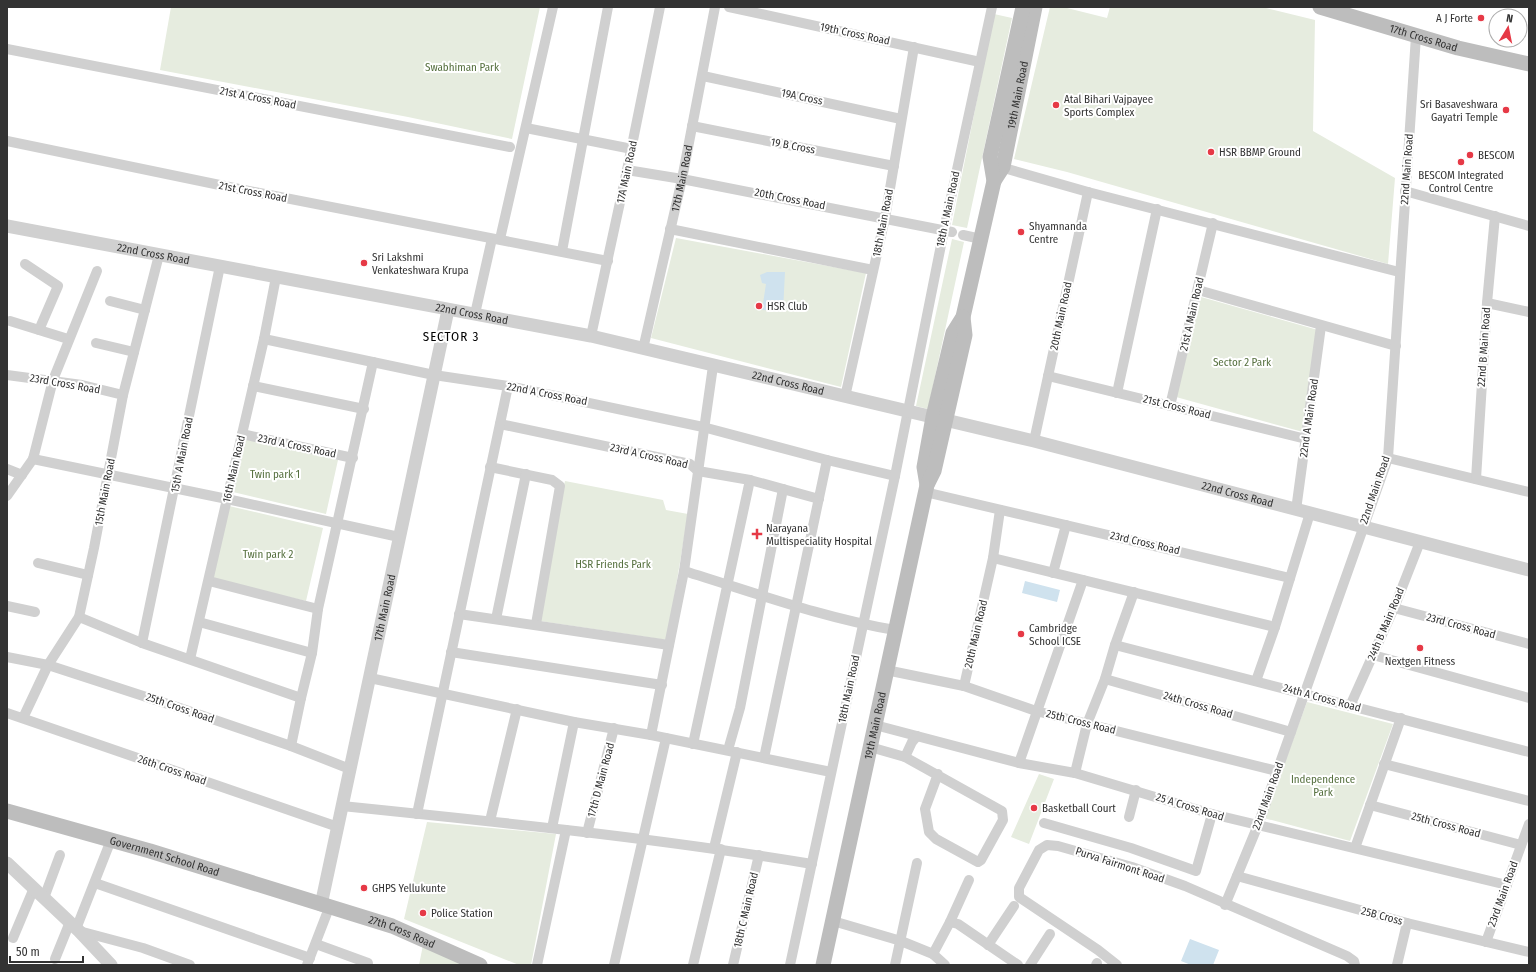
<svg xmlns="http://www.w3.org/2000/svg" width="1536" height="972" viewBox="0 0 1536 972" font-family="'Fira Sans Condensed',sans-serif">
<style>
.green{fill:#e6ecdf}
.water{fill:#cfe2ee}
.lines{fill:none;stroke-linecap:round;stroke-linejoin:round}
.minor{stroke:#d0d0d0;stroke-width:10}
.tertiary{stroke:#d0d0d0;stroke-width:13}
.secondary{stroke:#bdbdbd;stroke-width:15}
.poi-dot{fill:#e63946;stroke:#fff;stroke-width:1.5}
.labels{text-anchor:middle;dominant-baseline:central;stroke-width:4;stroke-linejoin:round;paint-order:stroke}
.poi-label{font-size:11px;fill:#333;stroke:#fff;text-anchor:start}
.street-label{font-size:11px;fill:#333;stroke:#fff}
.park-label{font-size:11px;fill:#56703f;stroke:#fff}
.quarter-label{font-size:13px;letter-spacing:1px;fill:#000;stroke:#fff}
</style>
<rect width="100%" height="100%" fill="#fff"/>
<!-- green -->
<path class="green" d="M171 7H540L512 139 408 117 160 70Z
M1050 7H1063L1107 18 1110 7H1262L1315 20 1313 131 1395 178 1388 264 1067 172 1014 159Z
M994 14 1012 18 967 228 952 225Z
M676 238 866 273 841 387 651 338Z
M952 239 964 242 928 409 916 406Z
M1201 297 1318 330 1303 432 1176 397Z
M246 439 338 460 326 514 233 492Z
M565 481 663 500 666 510 688 514 667 640 533 620Z
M229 506 323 528 306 601 212 579Z
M1307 702 1393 724 1350 841 1264 818Z
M1039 774 1054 779 1029 844 1011 837Z
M427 822 556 834 531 965H519L404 919Z
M423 945 467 965H419Z"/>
<!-- water -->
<path class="water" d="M767 272H785L783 311 762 310 766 284 762 283 760 275Z
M1025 581 1060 590 1057 602 1022 593Z
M1190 939 1219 950 1213 965H1191L1181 961Z"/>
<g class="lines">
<!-- minor -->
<g class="minor">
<path d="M729 7 980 62"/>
<path d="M7 49 510 147"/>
<path d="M703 76 901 119"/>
<path d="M692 126 894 166"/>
<path d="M526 128 632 149"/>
<path d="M7 141 239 189 608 261"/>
<path d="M997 166 1088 192 1399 272"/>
<path d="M627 170 682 179 952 232"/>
<path d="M1405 191 1529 226"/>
<path d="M670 229 873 270"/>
<path d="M963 235 981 239"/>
<path d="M500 239 553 7"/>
<path d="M562 251 608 7"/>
<path d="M25 264 58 286 39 330"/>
<path d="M1198 290 1396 346"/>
<path d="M110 301 145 310"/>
<path d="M1487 303 1529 312"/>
<path d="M475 314 491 243"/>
<path d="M10 321 68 339"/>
<path d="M591 336 627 170 660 7"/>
<path d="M264 339 434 375 508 386 703 427 827 460"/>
<path d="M96 343 134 352"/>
<path id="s1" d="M643 349 682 179 715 7"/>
<path d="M7 375 82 385 123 395"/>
<path d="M1048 376 1306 439"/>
<path d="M253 386 364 409"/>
<path d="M1117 393 1157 209"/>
<path d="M845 397 885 218 914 47"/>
<path d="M1170 406 1213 223"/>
<path d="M500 424 690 464 698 471 750 480 819 499"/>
<path d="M242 434 353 458"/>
<path d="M1034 441 1088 192"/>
<path d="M1388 458 1529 492"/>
<path d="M33 459 227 499 399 537"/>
<path d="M490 467 552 480 560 486 536 624"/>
<path d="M7 469 22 475"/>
<path d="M1476 479 1487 303 1495 216"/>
<path d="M925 492 1290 578"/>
<path d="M7 496 33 459 53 380 97 271"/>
<path d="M1296 510 1321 326"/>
<path d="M993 558 1275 627"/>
<path d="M38 563 88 575"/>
<path d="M684 571C753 592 823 618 895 630"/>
<path d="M1053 573 1066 525"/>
<path d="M209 581 318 609"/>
<path d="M7 606 35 612"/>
<path d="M1394 608 1529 644"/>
<path d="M459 614 669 645"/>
<path d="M79 617 142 643 301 698 312 653 318 609 373 362"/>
<path d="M496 619 526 474"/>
<path d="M199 622 312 653"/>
<path d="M142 643 220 266"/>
<path d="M1115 645 1529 752"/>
<path d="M451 652 662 685"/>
<path d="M1373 655 1529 698"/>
<path d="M7 657 48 665 177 707 291 746 350 769"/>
<path d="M190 659 264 339 276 277"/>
<path d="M886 670 964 686 1036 711 1277 771"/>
<path d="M370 678 574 722 651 735 831 772"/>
<path d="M1105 679 1291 732"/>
<path d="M1256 681 1275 627 1310 513"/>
<path d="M964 686 993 558 1000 510"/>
<path d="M1350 706 1394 608 1420 542"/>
<path d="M7 713 338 827"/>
<path d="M23 718 48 665 79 617 94 548 123 395 159 255"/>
<path d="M875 725 1019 763 1075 773 1212 814 1507 885"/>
<path d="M651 735 684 571 713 366"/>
<path d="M693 744 750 480"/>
<path d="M291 746 301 698"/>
<path d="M870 747 905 757 1002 811 1003 820 981 860 978 862 936 839 929 832 925 809 938 774"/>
<path d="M728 750 740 708 783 489"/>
<path d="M905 757 912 742 917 736"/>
<path d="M764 758 827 460 895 476"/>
<path d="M1019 763 1083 580"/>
<path d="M1384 764 1529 801"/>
<path d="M1075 773 1087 724 1105 679 1115 645 1134 592"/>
<path d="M1370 805 1521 845"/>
<path d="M342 806C499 822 656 838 812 864"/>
<path d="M417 814 508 386"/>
<path d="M1129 817 1136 790"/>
<path d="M490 821 517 709"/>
<path d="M1044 823 1131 848 1196 871 1212 814"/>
<path d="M552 828 574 722"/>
<path d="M587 833 614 728"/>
<path d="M714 848 737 752"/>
<path d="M1355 848 1401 718"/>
<path d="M1237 876 1407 923 1529 952"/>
<path d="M95 883 310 958"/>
<path d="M44 898 60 855"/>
<path d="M1225 905 1258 825 1388 458 1416 36"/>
<path d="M833 921 901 941 933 954 950 922 958 924 1018 965"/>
<path d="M950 922 969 880"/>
<path d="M76 929 111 840"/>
<path d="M79 931 143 948 190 965"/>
<path d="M13 938 34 888"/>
<path d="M1486 942 1529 824"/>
<path d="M316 944 368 963"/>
<path d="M988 945 1014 906"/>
<path d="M933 954 945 965"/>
<path d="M55 959 70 922"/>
<path d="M307 965 329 908"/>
<path d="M537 965 566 830"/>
<path d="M614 965 666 738"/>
<path d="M693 965 721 849"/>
<path d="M733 965 759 855"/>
<path d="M790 965 895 476 944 230 992 7"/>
<path d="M895 965 917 863"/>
<path d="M1030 965 1050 934"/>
<path d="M1096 965 1097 963"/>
<path d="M1117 965 1098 950 1019 897V888L1039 850 1047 845 1058 846 1132 867 1185 886 1347 956 1354 961 1355 965"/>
<path d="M1397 965 1407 923"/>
</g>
<!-- tertiary -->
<g class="tertiary">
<path id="s2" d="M7 226 591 336 1034 441 1529 570"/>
<path d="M7 863 79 931 111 965"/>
<path id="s3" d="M321 905 448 310"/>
</g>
<!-- secondary -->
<g class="secondary">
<path id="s4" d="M1320 7 1458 48 1529 64"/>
<path id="s5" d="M994 181 1003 167 1035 7"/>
<path d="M927 485 924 467 933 417 953 333 963 317 994 181 990 157 1023 7"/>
<path id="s6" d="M7 811 150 851 392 926 480 965"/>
<path id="s7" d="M823 965 927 485 934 471 965 335 963 317"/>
</g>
</g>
<!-- markers -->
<g class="poi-dot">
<circle cx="1481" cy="18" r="4"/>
<circle cx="1056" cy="105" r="4"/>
<circle cx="1506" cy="110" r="4"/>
<circle cx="1211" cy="152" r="4"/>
<circle cx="1470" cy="155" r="4"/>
<circle cx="1461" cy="162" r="4"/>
<circle cx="1021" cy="232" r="4"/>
<circle cx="364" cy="263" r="4"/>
<circle cx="759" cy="306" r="4"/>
<path d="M755 528h4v4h4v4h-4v4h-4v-4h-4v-4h4z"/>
<circle cx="1021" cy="634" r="4"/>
<circle cx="1420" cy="648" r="4"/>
<circle cx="1034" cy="808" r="4"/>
<circle cx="364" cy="888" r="4"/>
<circle cx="423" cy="913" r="4"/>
</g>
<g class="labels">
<!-- poi labels -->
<g class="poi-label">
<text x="1473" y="18" text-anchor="end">A J Forte</text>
<text x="1064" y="99">Atal Bihari Vajpayee<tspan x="1064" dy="13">Sports Complex</tspan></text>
<text x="1498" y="104" text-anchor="end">Sri Basaveshwara<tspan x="1498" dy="13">Gayatri Temple</tspan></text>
<text x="1219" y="152">HSR BBMP Ground</text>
<text x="1478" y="155">BESCOM</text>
<text x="1461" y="175" text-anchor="middle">BESCOM Integrated<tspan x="1461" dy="13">Control Centre</tspan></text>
<text x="1029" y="226">Shyamnanda<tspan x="1029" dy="13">Centre</tspan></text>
<text x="372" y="257">Sri Lakshmi<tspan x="372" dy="13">Venkateshwara Krupa</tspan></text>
<text x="767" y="306">HSR Club</text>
<text x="766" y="528">Narayana<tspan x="766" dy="13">Multispeciality Hospital</tspan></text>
<text x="1029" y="628">Cambridge<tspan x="1029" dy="13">School ICSE</tspan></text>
<text x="1420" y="661" text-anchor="middle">Nextgen Fitness</text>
<text x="1042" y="808">Basketball Court</text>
<text x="372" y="888">GHPS Yellukunte</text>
<text x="431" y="913">Police Station</text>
</g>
<!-- street labels -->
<g class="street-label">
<text transform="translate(855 34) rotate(12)">19th Cross Road</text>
<text stroke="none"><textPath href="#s4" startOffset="108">17th Cross Road</textPath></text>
<text stroke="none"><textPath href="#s5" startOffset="90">19th Main Road</textPath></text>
<text transform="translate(802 97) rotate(12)">19A Cross</text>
<text transform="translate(258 98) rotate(11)">21st A Cross Road</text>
<text transform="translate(793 146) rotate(11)">19 B Cross</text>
<text transform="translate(1407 169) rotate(-86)">22nd Main Road</text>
<text transform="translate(627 172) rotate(-78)">17A Main Road</text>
<text stroke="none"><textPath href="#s1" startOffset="175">17th Main Road</textPath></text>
<text transform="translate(253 192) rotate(11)">21st Cross Road</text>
<text transform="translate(790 199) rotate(11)">20th Cross Road</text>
<text transform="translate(948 209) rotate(-78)">18th A Main Road</text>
<text transform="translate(883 223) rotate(-79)">18th Main Road</text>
<text stroke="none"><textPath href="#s2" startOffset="149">22nd Cross Road</textPath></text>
<text stroke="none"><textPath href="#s2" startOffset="473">22nd Cross Road</textPath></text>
<text transform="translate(1192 314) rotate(-77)">21st A Main Road</text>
<text transform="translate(1061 316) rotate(-78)">20th Main Road</text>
<text transform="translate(1484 347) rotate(-86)">22nd B Main Road</text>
<text transform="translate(65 384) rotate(10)">23rd Cross Road</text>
<text stroke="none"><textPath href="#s2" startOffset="797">22nd Cross Road</textPath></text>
<text transform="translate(547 394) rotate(11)">22nd A Cross Road</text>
<text transform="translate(1177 407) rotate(14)">21st Cross Road</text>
<text transform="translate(1309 418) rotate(-82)">22nd A Main Road</text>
<text transform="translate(297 446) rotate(12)">23rd A Cross Road</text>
<text transform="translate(182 455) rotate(-79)">15th A Main Road</text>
<text transform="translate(649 456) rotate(13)">23rd A Cross Road</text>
<text transform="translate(234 469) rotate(-77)">16th Main Road</text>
<text transform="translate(1375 490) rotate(-71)">22nd Main Road</text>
<text transform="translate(105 492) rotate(-79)">15th Main Road</text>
<text stroke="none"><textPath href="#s2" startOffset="1260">22nd Cross Road</textPath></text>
<text transform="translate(1145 543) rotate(13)">23rd Cross Road</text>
<text stroke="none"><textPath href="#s3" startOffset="304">17th Main Road</textPath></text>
<text transform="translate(1386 624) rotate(-67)">24th B Main Road</text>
<text transform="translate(1461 626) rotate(15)">23rd Cross Road</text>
<text transform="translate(976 634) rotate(-77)">20th Main Road</text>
<text transform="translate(849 689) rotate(-78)">18th Main Road</text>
<text transform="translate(1322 698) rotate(15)">24th A Cross Road</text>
<text transform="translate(1198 705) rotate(16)">24th Cross Road</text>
<text transform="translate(180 708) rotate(19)">25th Cross Road</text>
<text transform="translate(1081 722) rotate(14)">25th Cross Road</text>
<text stroke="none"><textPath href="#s7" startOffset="245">19th Main Road</textPath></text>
<text transform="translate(172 770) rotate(19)">26th Cross Road</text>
<text transform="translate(601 780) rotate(-75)">17th D Main Road</text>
<text transform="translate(1268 796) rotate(-70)">22nd Main Road</text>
<text transform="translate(1190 807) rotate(17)">25 A Cross Road</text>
<text transform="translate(1446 825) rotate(15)">25th Cross Road</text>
<text stroke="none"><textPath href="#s6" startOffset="164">Government School Road</textPath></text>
<text transform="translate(1120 865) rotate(18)">Purva Fairmont Road</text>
<text transform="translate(1503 894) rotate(-70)">23rd Main Road</text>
<text transform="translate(746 910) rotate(-77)">18th C Main Road</text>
<text transform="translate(1382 916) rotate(15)">25B Cross</text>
<text stroke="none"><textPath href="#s6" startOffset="413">27th Cross Road</textPath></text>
</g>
<!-- park labels -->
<g class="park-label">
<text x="462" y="67">Swabhiman Park</text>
<text x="1242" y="362">Sector 2 Park</text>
<text x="275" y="474">Twin park 1</text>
<text x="268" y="554">Twin park 2</text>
<text x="613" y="564">HSR Friends Park</text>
<text x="1323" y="779">Independence<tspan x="1323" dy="13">Park</tspan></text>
</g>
<!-- quarter labels -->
<g class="quarter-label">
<text x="451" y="336">SECTOR 3</text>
</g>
</g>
<!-- border -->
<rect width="1536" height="972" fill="none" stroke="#333333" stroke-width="16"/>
<!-- north arrow -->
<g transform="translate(1508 28) rotate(10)"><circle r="19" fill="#ffffff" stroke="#adadad"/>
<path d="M0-3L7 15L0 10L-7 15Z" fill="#e63946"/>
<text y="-6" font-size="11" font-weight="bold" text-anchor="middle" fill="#333333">N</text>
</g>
<!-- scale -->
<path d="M10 956v6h73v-6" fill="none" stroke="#333333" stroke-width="2"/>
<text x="16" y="956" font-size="12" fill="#333333" stroke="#ffffff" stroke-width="3" paint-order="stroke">50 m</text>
</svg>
